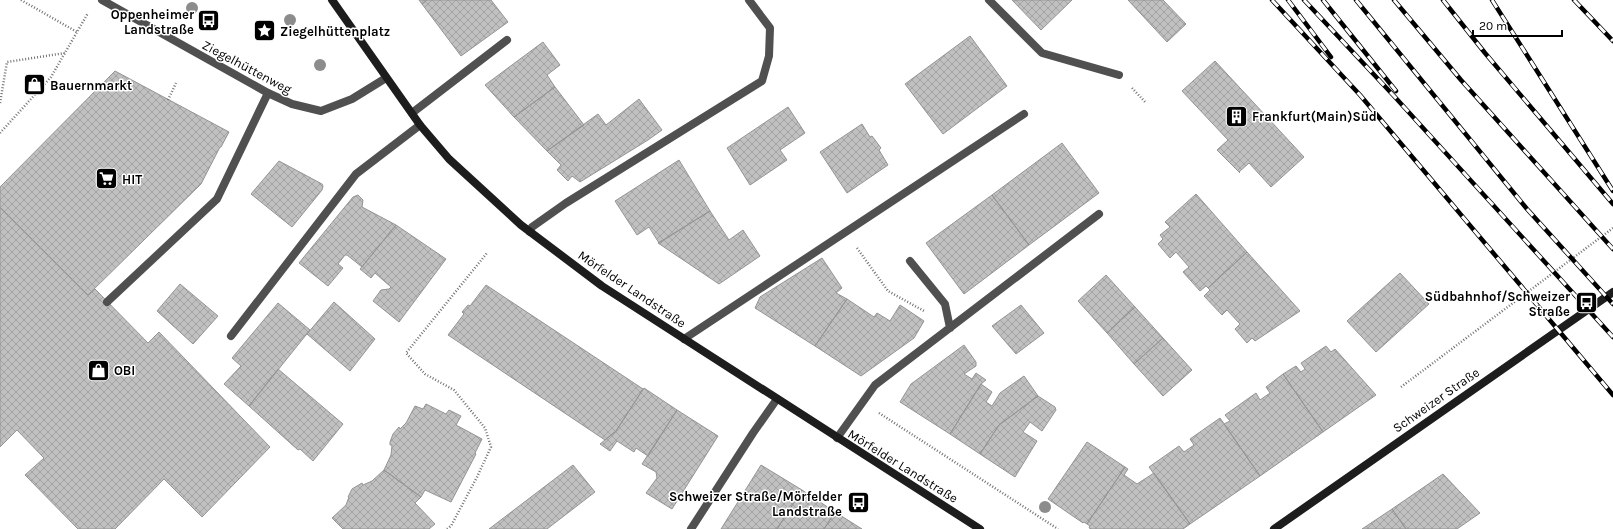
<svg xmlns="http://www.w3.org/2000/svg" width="1613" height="529" viewBox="0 0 1613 529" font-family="Karla,sans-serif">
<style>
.building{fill:url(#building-cross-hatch);stroke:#949494}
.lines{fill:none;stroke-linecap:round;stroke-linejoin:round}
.path{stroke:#727272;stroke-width:2.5;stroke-dasharray:1 2;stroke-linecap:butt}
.lane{stroke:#505050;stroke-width:8}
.street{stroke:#505050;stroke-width:8}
.secondary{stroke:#1d1d1d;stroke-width:8}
.rail-casing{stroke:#000;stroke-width:4.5}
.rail{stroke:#fff;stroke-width:3;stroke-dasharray:9;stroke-linecap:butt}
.tree{fill:#8c8c8c}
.labels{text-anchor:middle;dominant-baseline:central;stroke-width:3;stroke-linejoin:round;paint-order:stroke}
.poi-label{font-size:13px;font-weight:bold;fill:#000;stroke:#fff;text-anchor:start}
.street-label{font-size:13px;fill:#000;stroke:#fff}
</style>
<defs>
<pattern id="building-cross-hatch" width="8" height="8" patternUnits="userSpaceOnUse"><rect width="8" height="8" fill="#c0c0c0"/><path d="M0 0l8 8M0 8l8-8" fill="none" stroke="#a3a3a3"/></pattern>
</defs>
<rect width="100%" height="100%" fill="#fff"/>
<!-- building -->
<path class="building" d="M419 0H427L422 4Z
M427 0H491L508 22 461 56 422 4Z
M1012 0H1072L1041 30Z
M1128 0H1163L1186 24 1167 42Z
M970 36 1007 86 943 134 905 84Z
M543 42 560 65 547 75 555 87 514 117 485 85Z
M1215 61 1304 157 1271 187 1249 163 1239 172 1240 173 1217 150 1228 140 1182 91Z
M115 71 229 132 221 147H220L201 184 88 295 0 207V187Z
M555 87 584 125 547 151 514 117Z
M639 99 662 130 648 140 580 182 572 176 568 181 557 170 561 165 547 151 598 114 606 125Z
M788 107 805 133 780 150 787 160 750 185 727 148Z
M862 124 870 137 872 136 881 148 879 150 888 165 847 193 820 152Z
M1062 143 1099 193 1029 245 992 195Z
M679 160 710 211 659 243 649 227 637 235 615 201Z
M279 161 322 184 323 186 322 190 292 227 251 194Z
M1196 194 1247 252 1208 288 1206 286 1200 291 1183 272 1189 267 1176 252 1170 258 1158 244 1163 239 1160 235 1170 227 1165 222Z
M358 195 363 200 362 207 396 225 362 267 347 255H345L338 264 343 268 328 286 299 263 353 197Z
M992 195 1029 245 964 294 926 243Z
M0 207 88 295 95 289 148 343 159 332 270 447 202 517 164 479 115 529H78L25 475 44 458 17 430 0 447Z
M710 211 729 240 743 230 760 256 719 284 658 243Z
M396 225 446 259 399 322 373 301 381 290 389 289 391 287 375 273 371 278 360 269Z
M1247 252 1300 311 1255 341 1252 338 1247 343 1235 329 1240 324 1227 310 1222 315 1204 296 1210 290 1208 288Z
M822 258 842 288 836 293 847 299 815 346 755 308 760 297Z
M1400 273 1429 304 1376 352 1347 321Z
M1106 275 1135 307 1107 333 1078 301Z
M180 284 218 316 193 344 157 311Z
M486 285 643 389 616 431 605 440 448 335 464 314 462 312 468 305 470 306Z
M847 299 874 317 877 313 890 321 900 305 924 321 914 338 861 376 815 346Z
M334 302 375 339 350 371 307 334Z
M278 303 310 330 249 406 224 384 241 366 232 358Z
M1021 305 1044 333 1016 354 992 326Z
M1135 307 1163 338 1134 364 1107 333Z
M1163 338 1192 370 1163 396 1134 364Z
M964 345 976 362V366L964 374 972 379 976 373 986 380 981 384 950 434 900 402 911 384Z
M1326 346 1331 352 1335 349 1376 395 1323 432 1283 374 1296 366 1301 372 1305 369 1301 363Z
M278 369 343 424 313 461 300 449 298 450 249 406Z
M1283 374 1323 432 1260 476 1224 424 1230 421 1225 415 1256 393 1260 400 1270 393 1266 387Z
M1024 376 1038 396 999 425 980 454 950 434 981 384 992 392 986 402 992 406 1000 393Z
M644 388 677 410 648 456 636 448 634 452 617 441 610 451 600 444 616 431Z
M1038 396 1055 407 1056 410 1042 431 1030 422 1023 432 1037 441 1015 477 980 454 999 425Z
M426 404 446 414 449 410 461 416 456 425 482 439 475 453 476 454 451 502 425 490 421 497 384 470 391 455 392 445H390V442L393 434 399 427 400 429 406 423 415 406 423 409Z
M677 410 718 436 672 509 646 493 657 478 656 472 642 464Z
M1220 418 1260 476 1190 524 1149 467 1179 446 1184 452 1194 445 1190 439Z
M1087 442 1125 467 1087 524 1084 522 1083 523 1048 499Z
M573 465 595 492 547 529H489Z
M761 465 802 490 777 529H721Z
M1125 467 1128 469 1124 475 1137 484 1154 473 1190 524 1183 529H1092L1089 528 1090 526 1087 524Z
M384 470 421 497 415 503 435 524 429 529H343L332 518 346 505 349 497H348L352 489 362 483 363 485 372 481Z
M1443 474 1480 513 1457 529H1406L1392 509Z
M802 490 835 512 824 529H777Z
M1392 509 1406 529H1362Z
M835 512 862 529H824Z"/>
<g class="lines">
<!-- path -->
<path class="path" d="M21 0 77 32
M1132 88 1146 103
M168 100 176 83
M0 103 7 62 65 53
M0 133 51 77 88 13
M857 248 888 291 924 311
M1401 387 1613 228
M879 413 1058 529
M447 529 451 526 477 477 491 447 485 428 454 390 425 374 406 353 487 253"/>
<!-- lane -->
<path class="lane" d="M989 0 1042 53 1119 75
M412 113 507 40
M530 232 532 227 566 203 762 81 769 56 770 28 749 0
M910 261 945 304 950 328
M107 302 217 199 268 93
M231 336 356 174 420 125
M684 339 1024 114
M837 438 875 385 1099 214
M691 529 753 433 777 399"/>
<!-- street -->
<path class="street" d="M102 0 268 93 292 104 321 111 352 99 386 78"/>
<!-- secondary -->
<path class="secondary" d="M332 0 420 125 449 159 521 225 602 286 980 529
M1274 529 1613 292"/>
<defs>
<path id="rail" d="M1272 0 1360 95 1613 395
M1288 0 1331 57
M1304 0 1394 96 1613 337
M1323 0 1396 91
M1356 0 1527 209 1613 304
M1394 0 1461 80 1613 249
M1443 0 1485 53 1613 204
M1492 0 1613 191
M1574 0 1613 41"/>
</defs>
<!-- rail casing -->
<use href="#rail" class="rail-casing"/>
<!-- rail -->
<use href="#rail" class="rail"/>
</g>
<!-- trees -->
<g class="tree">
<circle cx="192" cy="8" r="6"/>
<circle cx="290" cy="20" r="6"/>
<circle cx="320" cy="65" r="6"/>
<circle cx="1045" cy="507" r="6"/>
</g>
<!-- icons -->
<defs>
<symbol id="bus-square" viewBox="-11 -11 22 22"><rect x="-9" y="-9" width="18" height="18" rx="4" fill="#000" stroke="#fff"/><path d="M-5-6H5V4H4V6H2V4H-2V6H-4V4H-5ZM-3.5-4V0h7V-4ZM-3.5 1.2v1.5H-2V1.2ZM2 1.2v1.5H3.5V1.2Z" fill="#fff"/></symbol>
<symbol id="sight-square" viewBox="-11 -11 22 22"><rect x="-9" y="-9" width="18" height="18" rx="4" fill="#000" stroke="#fff"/><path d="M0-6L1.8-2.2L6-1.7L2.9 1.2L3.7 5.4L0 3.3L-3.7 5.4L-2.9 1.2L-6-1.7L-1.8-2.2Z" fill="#fff"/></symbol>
<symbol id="shop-square" viewBox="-11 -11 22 22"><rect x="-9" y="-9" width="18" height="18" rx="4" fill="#000" stroke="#fff"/><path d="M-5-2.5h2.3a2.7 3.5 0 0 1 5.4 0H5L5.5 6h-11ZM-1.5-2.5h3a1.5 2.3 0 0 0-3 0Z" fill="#fff"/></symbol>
<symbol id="building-square" viewBox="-11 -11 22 22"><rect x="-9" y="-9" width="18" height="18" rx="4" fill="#000" stroke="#fff"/><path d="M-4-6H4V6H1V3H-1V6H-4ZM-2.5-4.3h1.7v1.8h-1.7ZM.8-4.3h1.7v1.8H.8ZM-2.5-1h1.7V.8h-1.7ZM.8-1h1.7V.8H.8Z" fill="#fff"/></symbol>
<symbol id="supermarket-square" viewBox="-11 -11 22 22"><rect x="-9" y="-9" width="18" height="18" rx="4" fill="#000" stroke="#fff"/><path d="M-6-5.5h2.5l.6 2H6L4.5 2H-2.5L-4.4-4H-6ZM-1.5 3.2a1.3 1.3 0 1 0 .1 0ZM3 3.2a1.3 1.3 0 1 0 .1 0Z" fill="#fff"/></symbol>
</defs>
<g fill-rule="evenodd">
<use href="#bus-square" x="196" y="8" width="25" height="25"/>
<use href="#sight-square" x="252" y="18" width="25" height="25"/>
<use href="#shop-square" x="22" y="72" width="25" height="25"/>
<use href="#building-square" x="1224" y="104" width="25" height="25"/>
<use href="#supermarket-square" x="94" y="166" width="25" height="25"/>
<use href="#bus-square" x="1574" y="290" width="25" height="25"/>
<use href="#shop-square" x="86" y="358" width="25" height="25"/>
<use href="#bus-square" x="846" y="490" width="25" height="25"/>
</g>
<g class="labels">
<!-- poi labels -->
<g class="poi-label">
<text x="194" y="14" text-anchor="end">Oppenheimer<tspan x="194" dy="15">Landstraße</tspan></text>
<text x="280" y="31">Ziegelhüttenplatz</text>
<text x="50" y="85">Bauernmarkt</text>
<text x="1252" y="116">Frankfurt(Main)Süd</text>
<text x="122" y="179">HIT</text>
<text x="1570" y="296" text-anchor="end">Südbahnhof/Schweizer<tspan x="1570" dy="15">Straße</tspan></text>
<text x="114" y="370">OBI</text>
<text x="842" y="496" text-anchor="end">Schweizer Straße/Mörfelder<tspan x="842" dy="15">Landstraße</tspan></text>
</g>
<!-- street labels -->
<g class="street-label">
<text transform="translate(247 67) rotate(28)">Ziegelhüttenweg</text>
<text transform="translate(632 289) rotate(34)">Mörfelder Landstraße</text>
<text transform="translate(1436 400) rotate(-35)">Schweizer Straße</text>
<text transform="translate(903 466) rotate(32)">Mörfelder Landstraße</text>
</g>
</g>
<!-- scale -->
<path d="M1473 30v6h89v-6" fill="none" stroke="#000000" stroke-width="2"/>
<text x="1479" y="30" font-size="12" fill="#000000" stroke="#ffffff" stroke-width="3" paint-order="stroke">20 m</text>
</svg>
